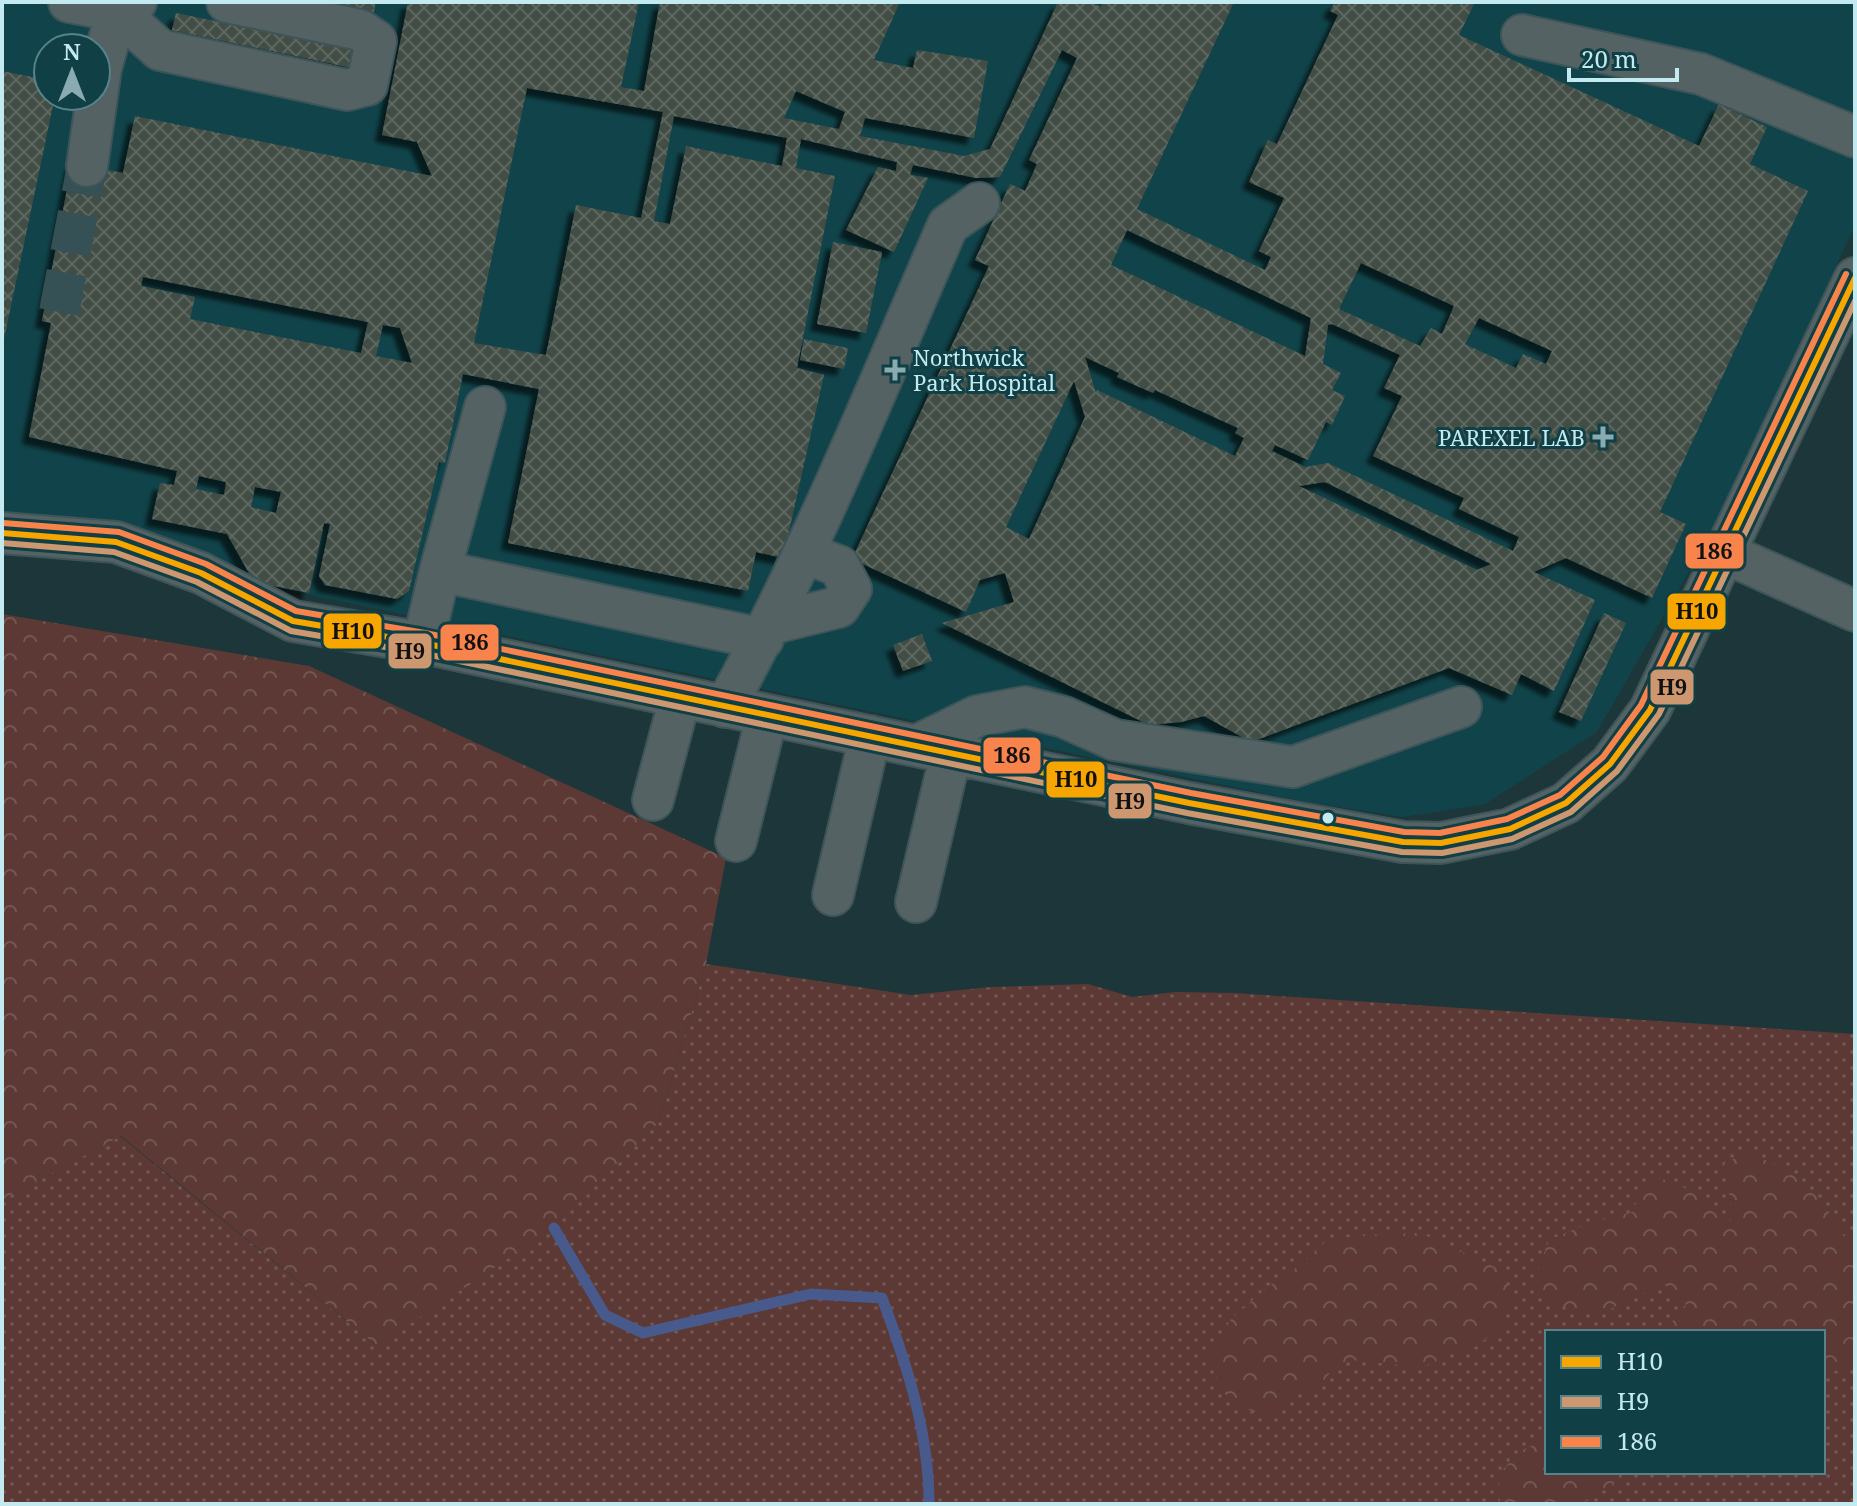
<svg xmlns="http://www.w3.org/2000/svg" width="1857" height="1506" viewBox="0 0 1857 1506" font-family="'Noto Serif',serif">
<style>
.built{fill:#10444a;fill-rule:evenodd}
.grass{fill:url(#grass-dots);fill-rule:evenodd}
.forest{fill:url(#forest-crowns)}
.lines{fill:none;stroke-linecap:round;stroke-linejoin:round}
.stream{stroke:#485a8b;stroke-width:11}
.building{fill:url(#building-cross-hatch);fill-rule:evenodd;filter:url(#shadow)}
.minor-tunnel{stroke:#365155;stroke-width:40;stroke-dasharray:40 20;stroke-linecap:butt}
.minor-casing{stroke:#3d5558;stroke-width:44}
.minor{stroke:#556264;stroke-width:40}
.bus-1-casing{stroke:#103f46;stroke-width:12}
.bus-2-casing{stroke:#103f46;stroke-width:12}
.bus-3-casing{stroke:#103f46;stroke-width:12}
.bus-1{stroke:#f7a600;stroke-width:6}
.bus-2{stroke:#cd976f;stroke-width:6}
.bus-3{stroke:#f8844c;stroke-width:6}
.poi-dot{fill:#89abb1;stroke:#103f46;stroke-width:3}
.bus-dot{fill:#c3eaf1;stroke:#103f46;stroke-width:3}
.labels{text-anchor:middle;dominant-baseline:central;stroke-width:6;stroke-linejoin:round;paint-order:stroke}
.poi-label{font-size:22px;fill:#c3eaf1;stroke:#103f46;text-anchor:start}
.line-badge{stroke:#103f46;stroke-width:3}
.pale-badge-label{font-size:22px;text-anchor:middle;font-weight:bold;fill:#111}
</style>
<defs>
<pattern id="grass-dots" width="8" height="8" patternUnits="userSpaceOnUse" patternTransform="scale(2)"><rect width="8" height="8" fill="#5c3934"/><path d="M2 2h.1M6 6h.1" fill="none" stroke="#725652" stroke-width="1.8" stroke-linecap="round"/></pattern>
<pattern id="forest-crowns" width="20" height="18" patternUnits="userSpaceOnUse" patternTransform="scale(2)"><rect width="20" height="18" fill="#5c3934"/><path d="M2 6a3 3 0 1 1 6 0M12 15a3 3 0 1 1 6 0" fill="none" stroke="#725652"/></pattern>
<pattern id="building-cross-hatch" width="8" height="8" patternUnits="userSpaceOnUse" patternTransform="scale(2)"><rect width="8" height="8" fill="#434d44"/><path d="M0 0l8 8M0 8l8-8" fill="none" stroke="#5c675f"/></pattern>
<filter id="shadow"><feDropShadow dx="-7" dy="7" stdDeviation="2" flood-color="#0009"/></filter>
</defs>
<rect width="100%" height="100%" fill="#1d3639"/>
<!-- built -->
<path class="built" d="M2 2H1855V225L1722 514 1597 732 1485 804 1403 817 1306 802 2 531ZM48 48H96V96H48Z"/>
<!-- grass -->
<path class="grass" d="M706 964 911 995 991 987 1088 984 1132 997 1175 992 1233 993 1855 1034V1504H2V1200L120 1136 377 1346 659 1122ZM1547 1332H1823V1472H1547Z"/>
<!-- forest -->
<path class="forest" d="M2 614 309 666 726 858 706 964 659 1122 554 1228 377 1346 121 1136 2 1200Z
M1749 1154C1760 1159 1775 1162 1785 1168 1810 1184 1830 1209 1842 1235L1855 1233V1359L1841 1370 1823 1372V1332H1673L1672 1322 1686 1304 1665 1285 1628 1300 1597 1316 1558 1305 1533 1283 1549 1240 1589 1223 1633 1212 1640 1190 1660 1178 1705 1196 1730 1225C1734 1204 1726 1184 1724 1162Z
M1420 1233 1501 1270 1513 1298 1501 1328 1472 1349 1452 1351 1432 1364 1420 1367 1350 1360 1333 1369 1320 1385 1290 1397 1272 1416C1229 1406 1223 1400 1209 1358L1231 1319 1265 1289 1302 1264 1324 1243 1358 1235Z
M1547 1439V1472H1621L1615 1483 1582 1504H1500L1499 1474 1520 1451Z"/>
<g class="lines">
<!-- stream -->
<path class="stream" d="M554 1228 605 1315 643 1333 811 1294 882 1298C907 1365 929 1432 929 1504"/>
</g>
<!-- building -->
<path class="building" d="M270 2H376L371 24Z
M408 2H514L527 5 528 2H639L621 87 644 91 660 2H719L732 5 733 2H900L874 60 913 68 917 50 988 61 974 138 865 118 860 136 964 156 990 149 1058 2H1091L1101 7 1103 2H1234L1137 209 1265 270 1271 257 1259 251 1284 198 1249 182 1268 140 1277 144 1338 15 1330 11 1335 2H1454L1460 5 1461 2H1475L1459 35 1699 146 1719 104 1767 127 1750 164 1808 191 1660 512 1686 524 1652 598 1566 558 1534 572 1595 600 1554 691 1521 674 1512 695 1449 668 1251 742 1204 716 1181 722 1149 725 942 623 1014 602 1005 573 980 580 966 612 852 559 989 266 975 260 1010 184 1025 191 1037 164 1029 160 1077 58 1062 50 1000 177 976 178 913 165 910 175 928 178 894 252 846 230 878 167 896 171 897 162 801 139 796 168 835 176 797 368 824 375 783 558 756 552 748 591 508 543 539 389 463 374 445 463 439 462 409 591 397 599 325 585 319 576 330 524 324 523 309 593 254 582 227 534 152 519 160 483 174 485 177 471 29 437 51 323 42 321 72 163 123 173 135 116 432 176 417 142 382 135ZM527 88 663 112 641 218 576 205 546 355 474 343ZM796 91 845 112 839 129 784 118ZM674 116 787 138 782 166 686 146 670 224 654 221ZM1127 230 1311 318 1305 356 1111 265ZM1361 263 1454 306 1442 334 1431 328 1420 346 1339 309ZM143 277 368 322 361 353 190 319 195 297 141 286ZM1479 318 1552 351 1546 364 1523 354 1516 368 1465 344ZM1332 324 1400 355 1384 388 1402 396 1373 456 1464 498 1459 509 1519 537 1513 551 1328 463 1305 467 1272 451 1275 445 1308 460 1326 422 1332 425 1345 396 1332 390 1341 373 1323 364 1328 325ZM383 325 400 328 412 363 376 356ZM1085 357 1119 373 1117 377 1153 393 1155 390 1238 428 1235 433 1244 438 1235 456 1097 390 1096 393ZM1074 381 1085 417 1029 539 1006 527ZM199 476 226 482 224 495 196 489ZM1325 482 1491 564 1477 570 1299 486ZM255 487 281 492 276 513 251 507Z
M176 13 356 50 352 68 172 30Z
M2 71 48 80V96H55L3 344Z
M833 242 882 252 866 333 817 324Z
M804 339 848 348 844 369 800 360Z
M1604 613 1626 623 1581 721 1559 712Z
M922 634 932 661 903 671 893 645Z"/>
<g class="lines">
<!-- minor-tunnel -->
<path class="minor-tunnel" d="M59 312 87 166"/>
<defs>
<path id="minor" d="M69 2 117 11 160 50 347 90 367 85 376 41 360 30 227 2
M1522 35 1701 74 1855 137
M87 166 101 68 117 11 136 2
M2 533 116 542 201 573 293 621 423 643 1189 803 1403 842 1441 843 1510 829 1566 803 1610 764 1650 710 1855 278
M1725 553 1855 611
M440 571 763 639
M770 624 839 607 851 589 839 566 804 553
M423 643 440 571 485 407
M725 707C811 553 877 387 948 225L979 203
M916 746 977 716 1025 707 1064 717 1115 740 1293 767 1461 707
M653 800 680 698
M736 841 767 716
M833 895 870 736
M916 902 951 753"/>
</defs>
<!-- minor casing -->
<use href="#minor" class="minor-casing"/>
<!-- minor -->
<use href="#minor" class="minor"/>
<defs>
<path id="bus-1" d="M2 533 116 542 201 573 293 621 423 643 1189 803 1403 842 1441 843 1510 829 1566 803 1610 764 1650 710 1855 278"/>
<path id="bus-2" d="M2 543 114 552 197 582 291 631 421 653 1187 813 1402 852 1442 853 1512 839 1571 812 1617 771 1659 714 1855 301"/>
<path id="bus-3" d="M3 523 119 532 206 564 296 611 425 633 1191 793 1404 832 1440 833 1507 819 1560 795 1603 757 1641 705 1846 274"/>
</defs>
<!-- bus-1 casing -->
<use href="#bus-1" class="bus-1-casing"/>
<!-- bus-2 casing -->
<use href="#bus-2" class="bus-2-casing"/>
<!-- bus-3 casing -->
<use href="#bus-3" class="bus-3-casing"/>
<!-- bus-1 -->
<use href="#bus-1" class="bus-1"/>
<!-- bus-2 -->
<use href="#bus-2" class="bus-2"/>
<!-- bus-3 -->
<use href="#bus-3" class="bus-3"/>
</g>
<!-- markers -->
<g class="poi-dot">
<path d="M891 358h8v8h8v8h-8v8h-8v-8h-8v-8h8z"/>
<path d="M1599 425h8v8h8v8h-8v8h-8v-8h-8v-8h8z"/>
</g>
<circle class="bus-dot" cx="1328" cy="818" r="7"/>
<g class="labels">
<!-- poi labels -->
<g class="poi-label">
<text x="913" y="357">Northwick<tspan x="913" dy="25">Park Hospital</tspan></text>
<text x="1585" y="437" text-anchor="end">PAREXEL LAB</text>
</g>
</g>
<g class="line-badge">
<rect x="1684" y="532" width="61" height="38" rx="8" fill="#f8844c"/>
<rect x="1666" y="592" width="61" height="39" rx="8" fill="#f7a600"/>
<rect x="322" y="612" width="61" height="38" rx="8" fill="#f7a600"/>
<rect x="439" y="623" width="61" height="39" rx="8" fill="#f8844c"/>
<rect x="387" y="632" width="46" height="38" rx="8" fill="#cd976f"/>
<rect x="1649" y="668" width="46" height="38" rx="8" fill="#cd976f"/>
<rect x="982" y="736" width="60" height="39" rx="8" fill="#f8844c"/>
<rect x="1045" y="760" width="61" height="39" rx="8" fill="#f7a600"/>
<rect x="1107" y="782" width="46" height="38" rx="8" fill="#cd976f"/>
</g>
<g class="pale-badge-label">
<text x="1714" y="559">186</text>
<text x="1697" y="619">H10</text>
<text x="353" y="639">H10</text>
<text x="470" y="650">186</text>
<text x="410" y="659">H9</text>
<text x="1672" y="695">H9</text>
<text x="1012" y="763">186</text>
<text x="1076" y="787">H10</text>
<text x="1130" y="809">H9</text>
</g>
<!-- border -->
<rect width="1857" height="1506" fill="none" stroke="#c3eaf1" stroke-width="8"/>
<!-- legend -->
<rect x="1545" y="1330" width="280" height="144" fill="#103f46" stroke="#58838a" stroke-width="2"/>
<rect x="1561" y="1356" width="40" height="12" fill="#f7a600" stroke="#58838a" stroke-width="2"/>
<text x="1617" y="1370" font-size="24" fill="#c3eaf1">H10</text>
<rect x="1561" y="1396" width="40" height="12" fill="#cd976f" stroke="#58838a" stroke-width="2"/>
<text x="1617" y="1410" font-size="24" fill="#c3eaf1">H9</text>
<rect x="1561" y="1436" width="40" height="12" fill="#f8844c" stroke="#58838a" stroke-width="2"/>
<text x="1617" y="1450" font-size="24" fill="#c3eaf1">186</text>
<!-- north arrow -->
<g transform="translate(72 72)"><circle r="38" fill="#103f46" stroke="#58838a" stroke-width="2"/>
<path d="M0-6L14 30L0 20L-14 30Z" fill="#89abb1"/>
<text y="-12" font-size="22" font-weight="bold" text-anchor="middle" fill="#c3eaf1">N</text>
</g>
<!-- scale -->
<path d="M1569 68v12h108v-12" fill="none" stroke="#c3eaf1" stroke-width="4"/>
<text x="1581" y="68" font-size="24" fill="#c3eaf1" stroke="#103f46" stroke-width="6" paint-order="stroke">20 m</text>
</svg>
